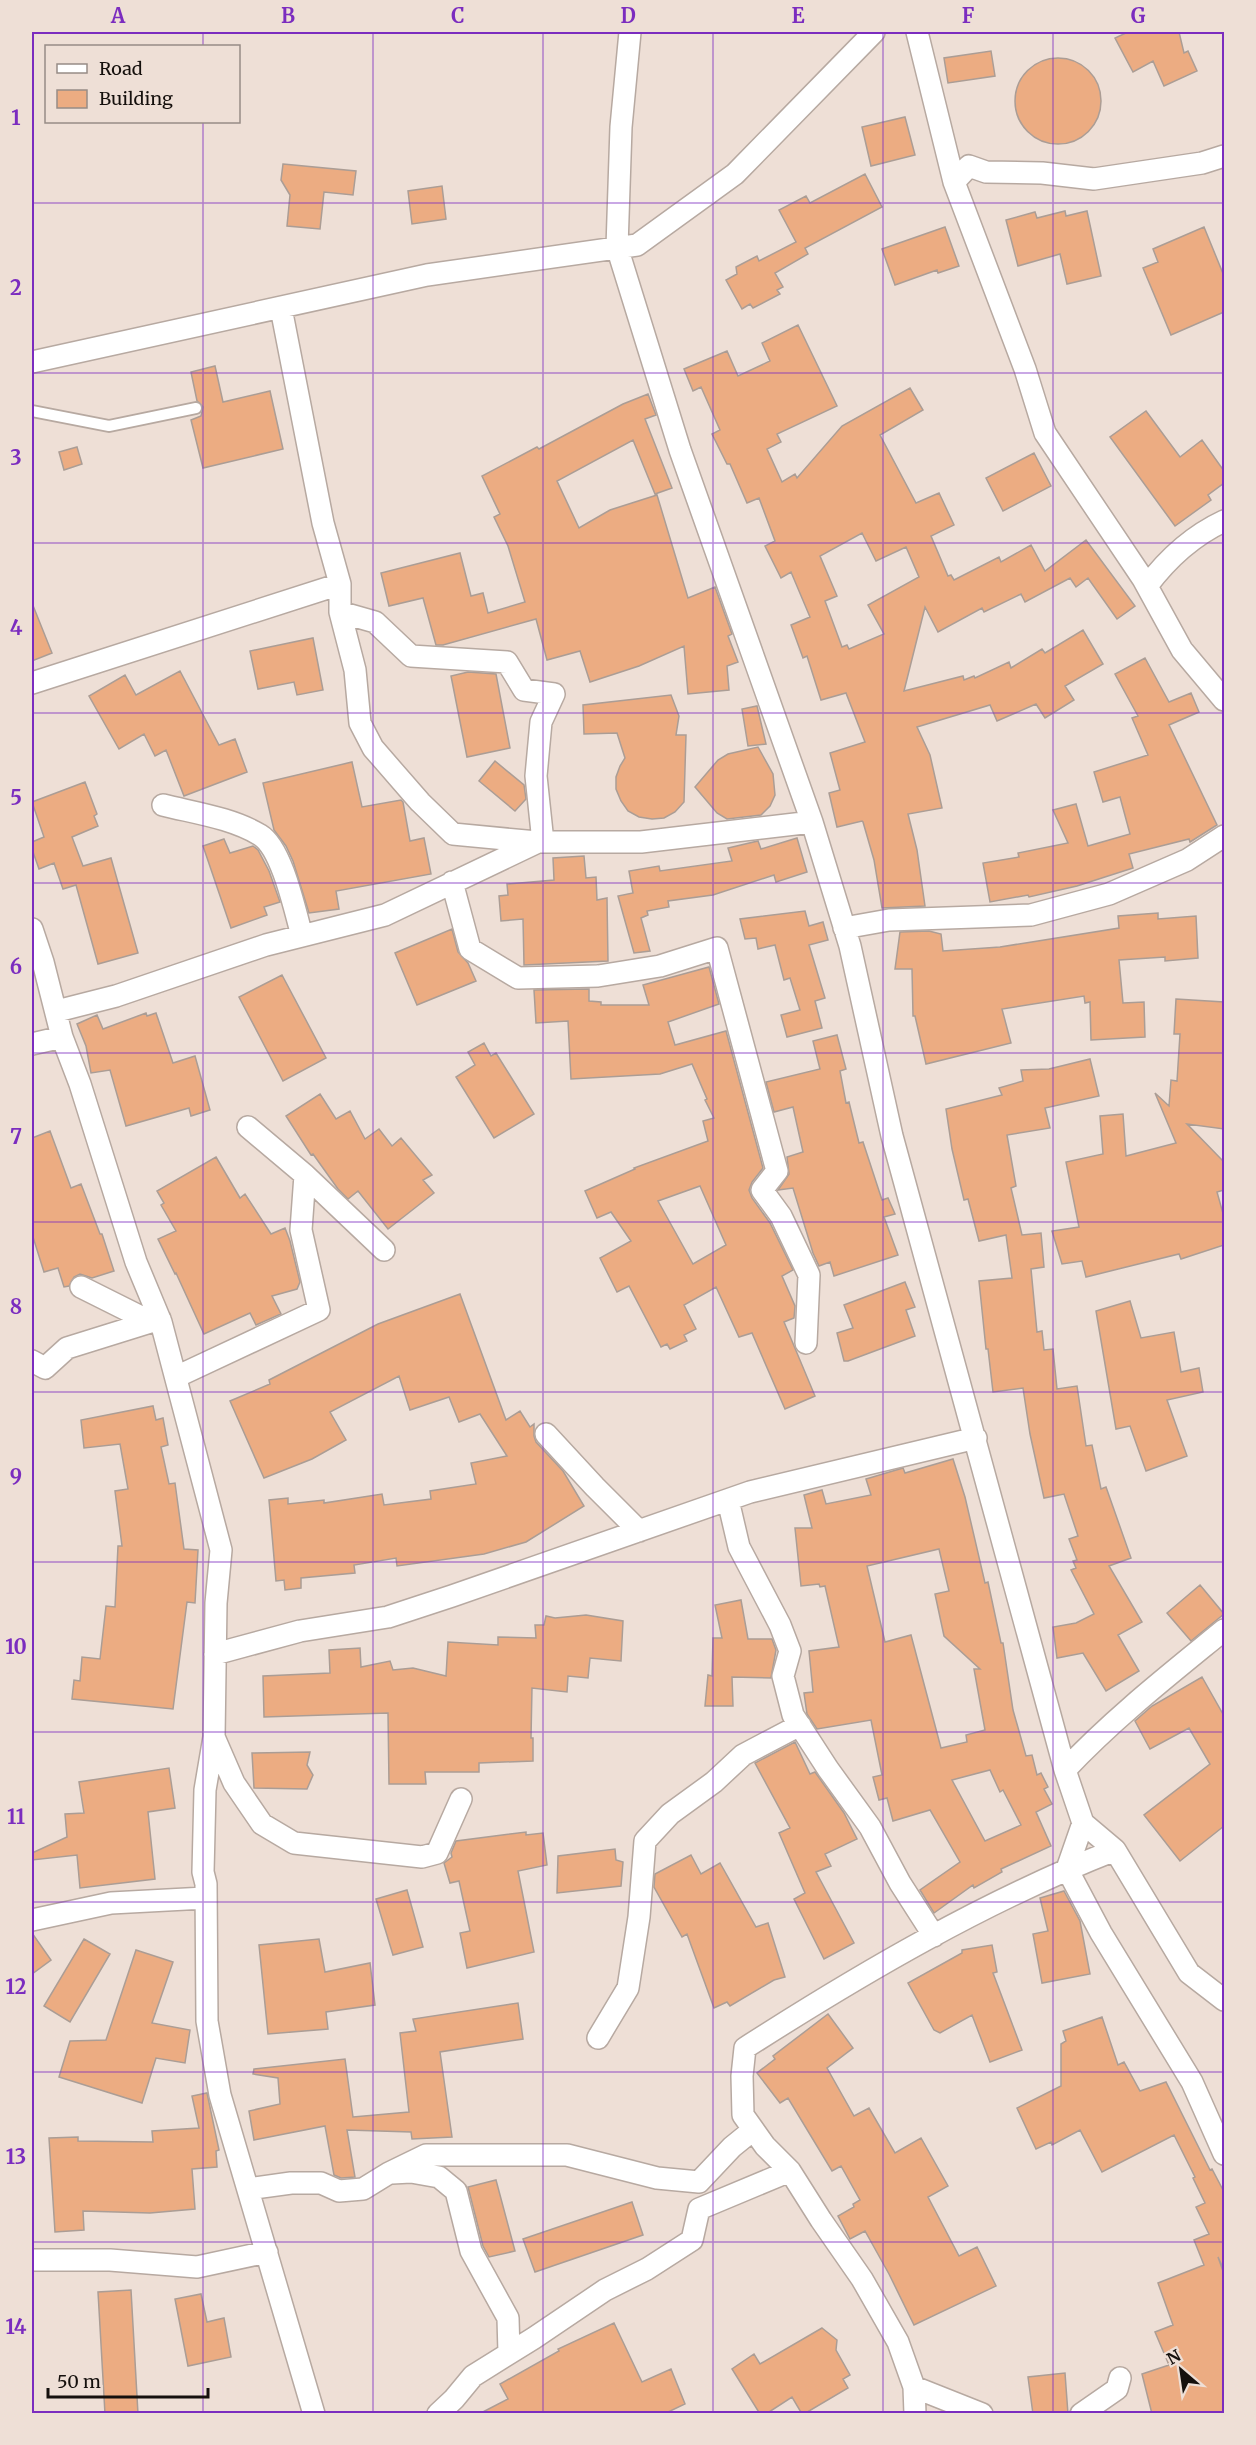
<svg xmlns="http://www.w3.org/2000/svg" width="1256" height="2445" viewBox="0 0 1256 2445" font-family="Merriweather,serif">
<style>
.building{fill:#ecac82;stroke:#ab9d95;stroke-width:1.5;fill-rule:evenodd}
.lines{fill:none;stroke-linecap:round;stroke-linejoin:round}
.service-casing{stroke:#b7a9a1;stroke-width:14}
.minor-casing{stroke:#b7a9a1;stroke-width:24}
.service{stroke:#fff;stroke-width:10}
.minor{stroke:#fff;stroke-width:21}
.grid{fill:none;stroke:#7b2cbf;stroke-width:1.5;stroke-opacity:0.55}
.neatline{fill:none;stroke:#7b2cbf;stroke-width:2}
.grid-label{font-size:20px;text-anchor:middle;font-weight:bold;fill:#7b2cbf}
</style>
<rect width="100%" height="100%" fill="#eedfd6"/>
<!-- building -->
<path class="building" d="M1128 32H1179L1184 53 1188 51 1197 71 1164 86 1153 61 1133 72 1115 38Z
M991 51 995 76 948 83 944 58Z
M1015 101a43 43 0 1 1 86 0a43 43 0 1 1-86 0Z
M905 117 915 155 871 166 862 127Z
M283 164 356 171 353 195 324 192 320 229 287 226 290 195 281 180Z
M865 174 882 207 805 248 808 254 775 273 783 287 777 290 780 294 753 308 750 304 742 309 726 280 737 274 736 267 757 256 759 261 796 242 779 210 806 196 810 203Z
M442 186 446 219 412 224 408 191Z
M1065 211 1066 216 1087 211 1101 276 1067 284 1060 254 1018 266 1006 220 1035 212 1037 218Z
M945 227 959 266 938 273 937 270 895 285 882 249Z
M1204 227 1224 276V312L1171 335 1143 268 1158 262 1153 249Z
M798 325 837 406 777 434 781 442 767 449 782 482 795 474 797 478 842 426 910 388 923 410 880 435 916 503 939 493 954 525 931 536 948 576 951 575 954 580 999 557 1001 562 1031 545 1045 571 1086 540 1135 606 1117 619 1088 578 1076 587 1070 578 1025 602 1021 594 984 612 982 608 938 632 925 607 904 691 963 676 964 680 974 676 975 678 1009 662 1011 668 1042 649 1045 653 1083 630 1103 664 1065 686 1074 700 1045 718 1036 704 997 721 990 705 917 727 930 755 942 808 908 814 917 850 925 906 882 908 874 860 863 822 862 821 837 827 829 793 840 790 830 753 865 742 846 693 821 700 807 656 803 658 791 625 810 617 791 572 781 578 765 546 775 541 759 498 747 503 730 464H727L712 434 720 430 701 387 693 391 684 369 727 351 738 376 770 361 762 343ZM862 533 876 561 906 547 919 577 868 605 884 634 849 649 847 645 842 647 825 601 837 596 820 556Z
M215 366 223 402 270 391 283 449 203 468 191 420 201 416 203 407 197 401 191 372Z
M648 394 656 415 645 419 672 488 655 494 633 440 557 481 579 528 610 510 657 495 688 598 715 587 732 634 728 636 738 662 727 666 729 690 688 694 684 646 639 666 590 682 580 651 547 660 536 619 443 645H436L423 598 389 606 381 573 460 553 471 596 483 593 488 613 525 602 508 546 494 517 500 514 482 476 537 447 539 449 623 404Z
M1146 411 1180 457 1202 440 1224 471V483L1208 495 1211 500 1175 526 1110 437Z
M77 447 82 464 64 470 59 452Z
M1034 453 1051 486 1003 511 986 478Z
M32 603 52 653 32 661Z
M313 638 323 690 297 695 294 682 258 689 250 651Z
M1145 658 1169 702 1191 693 1199 712 1169 725 1217 825 1190 842 1189 839 1129 854 1133 868 1077 886 1029 897 1028 895 990 902 983 863 1019 857 1018 853 1068 843 1053 810 1076 804 1088 846 1130 834 1120 797 1103 802 1094 772 1148 755 1132 718 1138 716 1115 674Z
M180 671 219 745 235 739 247 772 184 796 166 750 155 756 144 734 119 749 89 696 125 675 136 695Z
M468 672 496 674 510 748 467 757 451 676Z
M671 695 679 716 676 735H686L684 802 675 812 664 818 652 819 639 817 628 811 621 801 616 789V777L620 766 625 758 617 733 584 734 583 705Z
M757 706 766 744 748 746 742 709Z
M758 747 773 774 775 795 770 806 761 815 727 819 717 813 695 787 718 760 728 754Z
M495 761 524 785 526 799 515 811 479 781Z
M352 762 362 807 401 800 403 802 410 841 424 838 431 874 336 891 339 909 309 913 293 861 286 846 274 830 263 783Z
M85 782 97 814 94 816 98 826 72 837 83 866 111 858 138 953 98 964 76 885 63 889 54 863 39 869 32 849V842L44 837 32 802Z
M797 838 807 872 776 882 774 875 713 895 668 901 669 907 647 911 648 915 641 918 650 951 634 953 618 896 633 893 629 871 659 866 660 871 732 861 728 848 758 841 761 849Z
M224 839 230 853 253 846 258 850 269 871 280 902 264 907 267 915 231 928 203 846Z
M584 856 586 878 596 877 597 900 607 898 608 961 524 965 523 919 501 921 499 896 508 895 507 884 554 880 553 858Z
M805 911 809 926 823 922 828 940 809 945 825 998 815 1001 822 1028 787 1037 781 1015 800 1010 790 978 784 980 775 945 758 949 756 938 745 939 740 919Z
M1158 913V919L1196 916 1198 958 1165 961V957L1119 960 1123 1003 1144 1002 1145 1037 1091 1040 1090 1002 1085 1003 1084 996 1002 1009 1011 1043 926 1064 915 1016H913L912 969H895L900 932 929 931 941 934 943 951 1000 947 1119 928 1118 916Z
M452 929 458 952 468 963 476 981 417 1005 395 953Z
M709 967 719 1004 668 1022 675 1045 726 1031 763 1168 752 1182 749 1190 752 1198 770 1223 793 1270 782 1276 795 1306 794 1318 784 1322 815 1396 785 1409 752 1333 739 1337 716 1287 684 1305 696 1329 684 1335 687 1341 670 1349 667 1344 661 1347 629 1286 617 1292 600 1258 631 1241 611 1212 597 1218 585 1191 635 1169 634 1168 708 1141 703 1121 714 1118 705 1100 707 1099 692 1064 660 1074 571 1079 568 1021 536 1023 534 990 589 989V1001L601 1002V1005H649L643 985ZM700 1186 726 1245 693 1264 658 1201Z
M282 975 326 1058 283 1081 239 997Z
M1176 999 1224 1002V1129L1187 1124 1224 1162V1190L1217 1192 1224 1217V1245L1181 1259 1179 1254 1086 1277 1082 1261 1062 1264 1052 1231 1079 1227 1066 1162 1103 1154 1100 1116 1123 1114 1126 1156 1176 1143 1155 1093 1169 1106 1171 1080 1177 1081 1180 1034H1174Z
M146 1013 147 1016 156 1013 173 1063 195 1056 210 1110 191 1116 189 1108 126 1126 110 1070 91 1073 86 1046 77 1024 97 1015 103 1029Z
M837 1035 846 1069 840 1071 846 1103 849 1102 859 1143 863 1142 882 1200 888 1198 895 1214 884 1217 898 1255 834 1276 830 1262 819 1266 813 1253 793 1188 778 1190 789 1174 787 1157 803 1152 793 1107 774 1112 766 1082 820 1069 813 1041Z
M484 1043 491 1056 496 1053 534 1114 494 1138 456 1077 475 1065 468 1052Z
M1090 1059 1099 1096 1045 1108 1050 1128 1007 1135 1016 1186 1011 1188 1022 1235 1041 1233 1044 1267 1031 1269 1037 1332 1042 1331 1044 1350 1053 1349 1057 1389 1077 1386 1086 1446 1092 1445 1101 1489 1106 1487 1131 1558 1109 1566 1142 1622 1118 1635 1139 1671 1106 1691 1083 1653 1057 1658 1053 1627 1076 1623 1094 1614 1071 1570 1076 1568 1073 1561 1077 1560 1069 1539 1078 1536 1064 1494 1044 1498 1030 1434 1023 1388 993 1392 988 1349H986L979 1281 1012 1278 1006 1235 979 1241 968 1199 964 1200 952 1149 946 1109 1002 1095 999 1088 1023 1081 1021 1070 1049 1069Z
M320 1094 336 1119 350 1111 365 1139 379 1129 392 1146 401 1138 432 1175 423 1180 434 1193 388 1229 358 1191 348 1199 338 1189 313 1154 311 1155 286 1116Z
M50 1131 71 1188 81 1184 100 1234H102L114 1271 92 1278 80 1274 74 1277 69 1286 64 1287 58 1268 44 1272 32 1234V1138Z
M216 1157 240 1198 245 1194 271 1234 285 1228 290 1241 300 1282 297 1289 272 1296 281 1314 256 1325 250 1313 204 1334 176 1273 175 1274 158 1239 176 1231 161 1205 164 1203 157 1191Z
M905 1282 915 1307 906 1310 915 1336 848 1361H844L837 1333 853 1328 844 1305Z
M460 1294 506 1420 520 1411 530 1427 534 1424V1436L536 1442 563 1471 584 1506 526 1542 484 1554 397 1566 396 1558 354 1565 355 1573 301 1578V1588L285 1590 284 1580 276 1581 269 1500 288 1498V1504L324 1500V1503L382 1494 384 1505 431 1499 430 1491 476 1484 471 1463 507 1456 480 1414 459 1422 449 1397 410 1410 399 1376 330 1412 346 1440 312 1459 264 1478 230 1401 270 1384 269 1380 378 1324Z
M1130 1301 1141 1338 1174 1332 1181 1372 1199 1368 1203 1392 1167 1400 1187 1456 1146 1471 1130 1426 1116 1429 1096 1311Z
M153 1406 156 1420 163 1418 168 1445 161 1447 169 1484 175 1483 184 1549 198 1550 195 1603 187 1602 173 1709 72 1699 74 1680 80 1681 82 1657 100 1659 106 1606 115 1607 118 1546H122L115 1491 128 1489 120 1444 84 1448 81 1420Z
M953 1459 965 1497 985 1583 988 1582 1001 1643H1003L1013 1710 1026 1756 1032 1755 1037 1775 1041 1773 1048 1787 1044 1789 1052 1804 1036 1812 1051 1846 1001 1869 1002 1872 974 1888 973 1885 934 1913 920 1890 960 1862 930 1810 893 1821 887 1798 879 1800 873 1777 882 1775 871 1720 817 1729 807 1714 804 1693 813 1692 809 1651 839 1647 825 1586 820 1587 819 1584 801 1586 795 1528H812L804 1495 822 1490 826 1504 871 1495 866 1479 903 1468 905 1473ZM939 1549 949 1591 935 1594 944 1636 980 1669H974L985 1730 966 1735 967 1742 941 1748 911 1635 885 1642 867 1566ZM990 1770 1000 1792 1003 1790 1021 1825 985 1841 952 1780Z
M1200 1585 1224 1614 1191 1641 1167 1613Z
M741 1600 748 1639H772L776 1650 771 1678 732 1677 733 1706H705L708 1675 712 1676 713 1638H722L715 1605Z
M586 1615 623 1621 621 1661 590 1658 588 1678 568 1676 567 1692 532 1688 531 1738H533V1761L479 1763V1772H425L426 1784H389L388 1713 264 1717 263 1676 330 1673 329 1650 360 1648 361 1667 390 1661 393 1670 413 1668 446 1676 448 1642 498 1645V1637L536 1638 535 1625H544L546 1616 555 1618Z
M1202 1677 1224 1716V1826L1180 1861 1144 1815 1210 1764 1189 1728 1150 1749 1135 1721 1152 1706Z
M795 1742 810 1774 815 1772 844 1813 857 1839 825 1854 831 1866 816 1872 854 1943 824 1959 794 1899 805 1893 779 1833 790 1828 755 1763Z
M310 1752 307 1765 313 1775 307 1789 254 1788 252 1753Z
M169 1768 175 1808 148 1812 155 1879 80 1888 77 1855 32 1860V1853L67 1837 65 1814 84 1813 79 1782Z
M526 1832V1835L543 1833 547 1865 518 1871 534 1952 467 1968 460 1933 470 1931 459 1881 450 1883 444 1863 452 1857 451 1853 456 1841Z
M615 1849 616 1860 623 1862 621 1886 557 1893 558 1856Z
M691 1855 701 1874 720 1863 756 1927 768 1923 785 1977 774 1980 730 2006 727 2002 714 2008 687 1934 682 1937 654 1887 655 1874Z
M407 1890 423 1947 393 1955 376 1899Z
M1064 1891 1080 1921 1090 1974 1042 1983 1033 1934 1048 1931 1040 1898Z
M32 1933 51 1960 32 1974Z
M84 1939 110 1954 70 2022 44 2006Z
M319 1939 325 1972 370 1963 375 2005 326 2012 328 2029 268 2034 259 1945Z
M992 1945 997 1972 993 1973 1022 2050 990 2062 972 2015 940 2033 934 2030 908 1983 962 1953V1950Z
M136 1950 173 1962 152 2023 190 2030 185 2063 156 2058 142 2103 59 2077 70 2041 106 2040Z
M518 2003 523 2039 440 2052 452 2137 412 2139 411 2132 347 2130 355 2177 341 2178 334 2175 325 2126 254 2140 249 2111 280 2104 278 2078 253 2074 254 2069 345 2059 353 2117 409 2112 400 2033 416 2031 413 2019Z
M828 2014 853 2048 827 2068 854 2116 869 2108 895 2153 921 2138 948 2186 928 2197 959 2256 977 2247 996 2286 914 2325 889 2274 865 2231 850 2239 838 2216 854 2207 853 2204 860 2200 841 2166 832 2171 788 2098 780 2103 757 2073 775 2059 773 2056Z
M1102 2017 1118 2065 1124 2062 1140 2091 1166 2082 1210 2170 1212 2169 1224 2192V2270L1218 2257 1224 2274V2414H1152L1142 2374 1169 2365 1155 2332 1173 2325 1158 2283 1204 2265 1194 2240 1209 2234 1196 2207 1205 2203 1193 2178 1195 2177 1174 2135 1102 2172 1080 2130 1052 2145 1051 2142 1036 2149 1017 2108 1061 2086V2044L1066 2041 1063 2031Z
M207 2093 219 2150 216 2151 217 2167 192 2169 195 2209 150 2213 83 2211 84 2230 55 2232 49 2138 78 2137V2141L153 2142 152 2131 199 2128 192 2096Z
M496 2180 515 2251 489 2257 483 2246 468 2187Z
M632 2202 643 2235 535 2272 523 2239Z
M131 2290 138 2414H105L98 2292Z
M201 2294 207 2322 224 2318 231 2357 188 2366 175 2299Z
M614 2323 642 2382 671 2369 685 2404 664 2414H479L508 2399 500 2384 559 2351 558 2349Z
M822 2328 837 2340 836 2350 850 2375 843 2379 848 2388 804 2414H802L792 2397 766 2414H760L732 2369 754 2354 760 2364Z
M1065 2373 1068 2414H1033L1028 2377Z"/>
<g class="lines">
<defs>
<path id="service" d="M32 411 109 426 196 408"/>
<path id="minor" d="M630 32 621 127 617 247 680 450 812 822 850 946 892 1136 1065 1770 1083 1823 1115 1850 1189 1973 1224 2000
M917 32 954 182 1025 369 1045 433 1143 579 1182 650 1224 700
M954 182 969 166 986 172 1042 173 1094 179 1202 163 1224 156
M281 308 323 523 340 584V612L355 670 360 723 373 748 420 802 453 834 537 842
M32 362 427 275 637 245 735 174 874 32
M1147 586C1168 558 1192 536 1224 521
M340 612 375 622 411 656 507 662 524 690 554 694 541 722 536 776 543 842
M32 683 340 584
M163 805C195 813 232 818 260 835 282 848 295 911 302 936
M452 882 470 949 518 978 598 976 660 966 717 948 777 1171 762 1190 781 1216 809 1275 806 1343
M844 928 889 920 1031 915 1109 894 1187 860 1224 836
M32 929 43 962 62 1037 80 1084 136 1262 161 1322 221 1550 216 1603 214 1737 205 1790 203 1872 206 1884 207 2021 220 2095 314 2414
M57 1011 116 996 266 945 385 915 538 842H641L812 822
M32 1044 62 1037
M305 1175 384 1250
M81 1287 151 1322
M32 1361 45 1368 67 1348 160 1319
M176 1377 319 1310 301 1230 305 1175 248 1127
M546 1434 595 1487 639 1531
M728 1500 739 1547 780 1625 790 1651 783 1676 793 1715 828 1769 870 1827 900 1883 934 1936
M215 1654 300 1631 388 1617 452 1596 750 1492 976 1438
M214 1737 234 1783 262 1824 294 1843 422 1857 437 1853 461 1799
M1065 1770C1114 1718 1169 1675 1224 1630
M1083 1823 1067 1869 1101 1933 1192 2082 1224 2154
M32 1920 111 1903 205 1898
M598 2038 628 1988 639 1917 645 1841 670 1814 714 1782 743 1755 800 1725
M392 2173 411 2172 439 2177 456 2191 471 2251 508 2318 509 2353
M248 2189 291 2183H321L339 2191 363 2189 389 2173 426 2155H567L657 2178 699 2182 732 2147 753 2130
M32 2260H110L197 2267 267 2252
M914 2387 982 2414
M438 2414 454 2399 473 2376 534 2338 605 2290 647 2269 692 2240 699 2209 790 2171
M915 2414 914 2387 898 2342 862 2279 821 2220 790 2171 765 2146 743 2115 742 2076 745 2048C862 1973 985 1901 1115 1850
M1081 2414 1117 2389 1120 2378"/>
</defs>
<!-- service casing -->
<use href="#service" class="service-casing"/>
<!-- minor casing -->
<use href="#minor" class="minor-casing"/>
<!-- service -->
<use href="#service" class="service"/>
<!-- minor -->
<use href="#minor" class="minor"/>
</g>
<!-- grid -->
<path class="grid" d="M203 32V46M373 32V2414M543 32V2414M713 32V2414M883 32V2414M1053 32V2414M203 122V2414M32 203H1224M32 373H1224M32 543H1224M32 713H1224M32 883H1224M32 1053H1224M32 1222H1224M32 1392H1224M32 1562H1224M32 1732H1224M32 1902H1224M32 2072H1224M32 2242H1224"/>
<!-- border -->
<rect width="1256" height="2445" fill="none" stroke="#eedfd6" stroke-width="66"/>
<!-- legend -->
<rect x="45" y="45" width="195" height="78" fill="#eedfd6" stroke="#978c86" stroke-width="1.5"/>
<rect x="57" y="64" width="30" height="9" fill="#ffffff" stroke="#978c86" stroke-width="1.5"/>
<text x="99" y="75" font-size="18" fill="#15100d">Road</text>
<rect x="57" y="90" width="30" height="18" fill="#ecac82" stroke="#978c86" stroke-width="1.5"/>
<text x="99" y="105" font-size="18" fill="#15100d">Building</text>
<!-- north arrow -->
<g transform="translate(1181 2370) rotate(331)" stroke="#eedfd6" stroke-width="4.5" paint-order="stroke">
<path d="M0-4.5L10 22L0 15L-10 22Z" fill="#15100d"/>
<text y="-9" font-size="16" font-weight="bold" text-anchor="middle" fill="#15100d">N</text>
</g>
<!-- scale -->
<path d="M48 2388v9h160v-9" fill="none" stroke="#15100d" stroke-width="3"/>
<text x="57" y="2388" font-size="18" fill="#15100d" stroke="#eedfd6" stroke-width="4.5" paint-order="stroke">50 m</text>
<rect x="33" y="33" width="1190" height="2379" class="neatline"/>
<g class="grid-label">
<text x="118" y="23">A</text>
<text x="288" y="23">B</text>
<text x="458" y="23">C</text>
<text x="628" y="23">D</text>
<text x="798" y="23">E</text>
<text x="968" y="23">F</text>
<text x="1138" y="23">G</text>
<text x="16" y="125">1</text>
<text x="16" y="295">2</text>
<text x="16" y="465">3</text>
<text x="16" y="635">4</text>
<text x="16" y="805">5</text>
<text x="16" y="974">6</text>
<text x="16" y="1144">7</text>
<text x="16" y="1314">8</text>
<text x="16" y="1484">9</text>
<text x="16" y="1654">10</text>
<text x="16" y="1824">11</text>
<text x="16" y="1994">12</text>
<text x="16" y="2164">13</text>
<text x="16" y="2334">14</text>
</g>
</svg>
